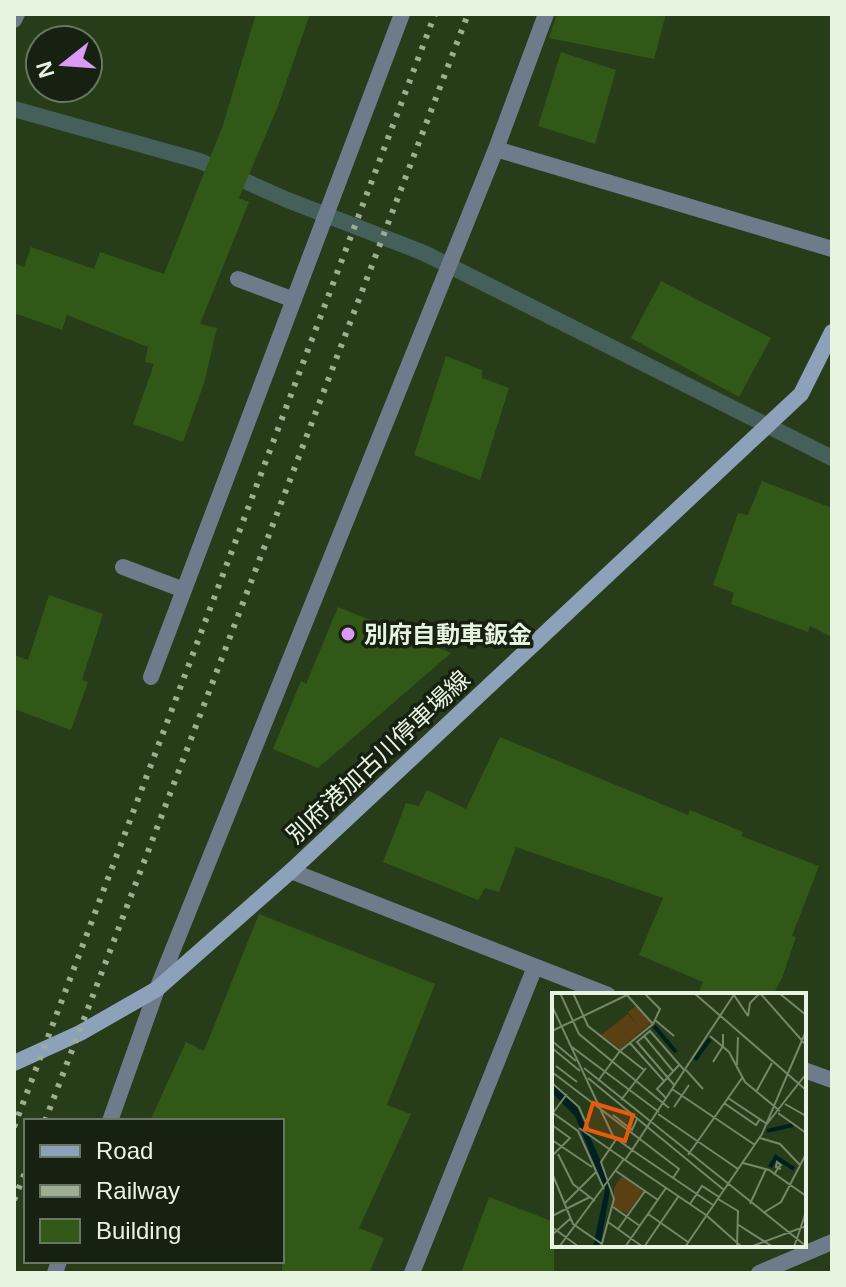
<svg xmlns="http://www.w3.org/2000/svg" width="846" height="1287" viewBox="0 0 846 1287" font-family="Helvetica,'Noto Sans JP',sans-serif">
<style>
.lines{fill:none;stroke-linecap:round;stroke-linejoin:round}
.stream{stroke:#45605a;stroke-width:16}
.building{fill:#325818}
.street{stroke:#6e7b8b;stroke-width:16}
.secondary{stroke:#8da1bb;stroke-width:16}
.rail{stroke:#9dae93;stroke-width:6;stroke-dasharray:4 8;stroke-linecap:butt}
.poi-dot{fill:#da9af6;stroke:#172111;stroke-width:3}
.labels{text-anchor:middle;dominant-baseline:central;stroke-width:7;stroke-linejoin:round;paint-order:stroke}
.poi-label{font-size:24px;font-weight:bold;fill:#e7f5e0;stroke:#172111;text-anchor:start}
.street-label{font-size:24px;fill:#e7f5e0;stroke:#172111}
.inset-river{fill:none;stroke:#002020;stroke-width:4}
.inset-road{fill:none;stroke:#748769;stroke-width:2}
.view{fill:#e8590c;fill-opacity:0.15;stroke:#e8590c;stroke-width:4}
.inset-edge{fill:none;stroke:#e7f5e0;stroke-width:4}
</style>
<rect width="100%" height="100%" fill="#273d19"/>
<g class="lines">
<!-- stream -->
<path class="stream" d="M14 109 200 161 285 199 424 253 832 458"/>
</g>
<!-- building -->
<path class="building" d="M256 14H310L278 106 239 198 249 202 200 324 217 328 204 383 183 442 133 424 154 364 145 362 148 347 67 315 62 330 14 313V263L24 267 31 247 94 269 100 252 164 274 223 125Z
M557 14H666L654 59 549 38Z
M561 52 616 70 595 144 538 126Z
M661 281 771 338 739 397 631 338Z
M446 356 482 370V378L509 388 480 480 414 455Z
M762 481 832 508V637L810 626 808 632 731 604 734 593 713 585 738 513 748 515Z
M49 595 103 614 82 680 88 682 71 730 14 709V655L28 660Z
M338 607 451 653 318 768 273 749 301 681 306 684Z
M500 737 688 815 690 810 743 832 741 836 819 866 792 936 796 937 782 978 773 995H698L703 982 639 955 663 898 516 847 499 892 485 888 478 900 383 862 406 803 419 806 427 790 466 809Z
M259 914 435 984 387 1105 411 1114 359 1228 384 1238 369 1273H282V1121H150L186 1042 204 1051Z
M489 1197 554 1222V1273H461Z"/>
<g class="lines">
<!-- street -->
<path class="street" d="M14 20 17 14
M496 149 832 249
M238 279 294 300
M123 567 184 590
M151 677 402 14
M291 871 608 995
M804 1070 832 1080
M110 1121 157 989 496 149 546 14
M55 1273 59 1261
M412 1273 535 967
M759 1273 832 1242"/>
<!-- secondary -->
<path class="secondary" d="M14 1063 80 1033 157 989 291 871 801 394 832 332"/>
<!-- rail -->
<path class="rail" d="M45 1121 468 14
M14 1127 435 14
M14 1200 26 1170"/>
</g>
<!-- markers -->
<circle class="poi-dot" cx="348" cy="634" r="8"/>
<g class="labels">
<!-- poi labels -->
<g class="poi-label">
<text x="364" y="634">別府自動車鈑金</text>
</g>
<!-- street labels -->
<g class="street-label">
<text transform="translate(378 757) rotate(-43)">別府港加古川停車場線</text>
</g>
</g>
<!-- overview -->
<g transform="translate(552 993)">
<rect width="254" height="254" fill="#273d19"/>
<path d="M70 183 91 198 75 221 62 214V195Z" fill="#5b4014"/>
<path d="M84 13 99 30 68 56 49 42 76 21 85 32 76 19Z" fill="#5b4014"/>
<path d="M0 91 25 114 59 192 48 254H41L53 197 23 123 0 100Z" fill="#002020"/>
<path class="inset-river" d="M102 33 124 59M143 67 158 46M215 138 241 132M218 174 224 164 242 176"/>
<path class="inset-road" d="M8 0 27 41 117 115M21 0 36 33 92 77M142 0 254 97M227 0 254 22M74 1 101 31M182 2 196 23M0 13 61 143 80 157 73 167 154 222M196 23 198 10 208 0 254 52M103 27 122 43M0 38 75 2M92 43 121 78M158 43 177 59 193 89 228 118M0 48 24 68M78 50 112 88M20 54 107 119M0 55 28 78M161 69 171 53V41M185 72 186 44M4 73 25 89M32 75 254 253M134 77 151 96M0 79 127 176 121 185M36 85 172 197M46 88 68 58 101 31 108 16 92 0M0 90 27 114 38 139M123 93 85 49 98 38 133 78M120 96 203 152M204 99 220 70M114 105 105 96 127 72M176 105 215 131M69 107 94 75M172 110 204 132 208 126M233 111 254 123M122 114 137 92M1 120 26 138 52 196M226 120 254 140M0 121 15 101M106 121 186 176M61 122 80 137 85 126M0 132 18 145 0 163M214 132 254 81M27 135 73 167M208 145 228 151 248 172M0 147 40 174M6 161 21 191 43 208M136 162 190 85M191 170 217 177 254 203M64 178 106 207M0 180 21 231 50 251M222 182 226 175 229 172 225 169 224 174 226 175 229 176M166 206 186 218 185 254M13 210 44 179M138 211 150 193 167 204M198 211 214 176M161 212 80 157 183 0M61 214 88 233M211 220 229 209 254 161M96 221 136 249M154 222 190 254M0 223 38 204M56 229 91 254M185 231 221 254M0 234 27 254M66 236 93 198M0 242 19 225M7 254 72 166M49 254 62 206 49 169 65 145M73 254 114 195M92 254 126 204M133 254 210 141 254 38M198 254 254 233M242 254 254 219"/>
<path class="view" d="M41 110 81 122 73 148 33 136Z"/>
<rect width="254" height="254" class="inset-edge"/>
</g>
<!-- border -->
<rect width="846" height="1287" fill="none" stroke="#e7f5e0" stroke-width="32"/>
<!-- legend -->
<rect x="24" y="1119" width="260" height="144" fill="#172111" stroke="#6a7664" stroke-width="2"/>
<rect x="40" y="1145" width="40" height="12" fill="#8da1bb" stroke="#6a7664" stroke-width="2"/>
<text x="96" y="1159" font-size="24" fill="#e7f5e0">Road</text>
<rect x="40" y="1185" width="40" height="12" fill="#9dae93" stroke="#6a7664" stroke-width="2"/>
<text x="96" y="1199" font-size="24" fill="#e7f5e0">Railway</text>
<rect x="40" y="1219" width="40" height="24" fill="#325818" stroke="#6a7664" stroke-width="2"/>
<text x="96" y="1239" font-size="24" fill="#e7f5e0">Building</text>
<!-- north arrow -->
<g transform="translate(64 64) rotate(253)"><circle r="38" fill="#172111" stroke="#6a7664" stroke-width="2"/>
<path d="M0-6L14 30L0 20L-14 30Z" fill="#da9af6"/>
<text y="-12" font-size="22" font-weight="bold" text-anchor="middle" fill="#e7f5e0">N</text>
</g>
</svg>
